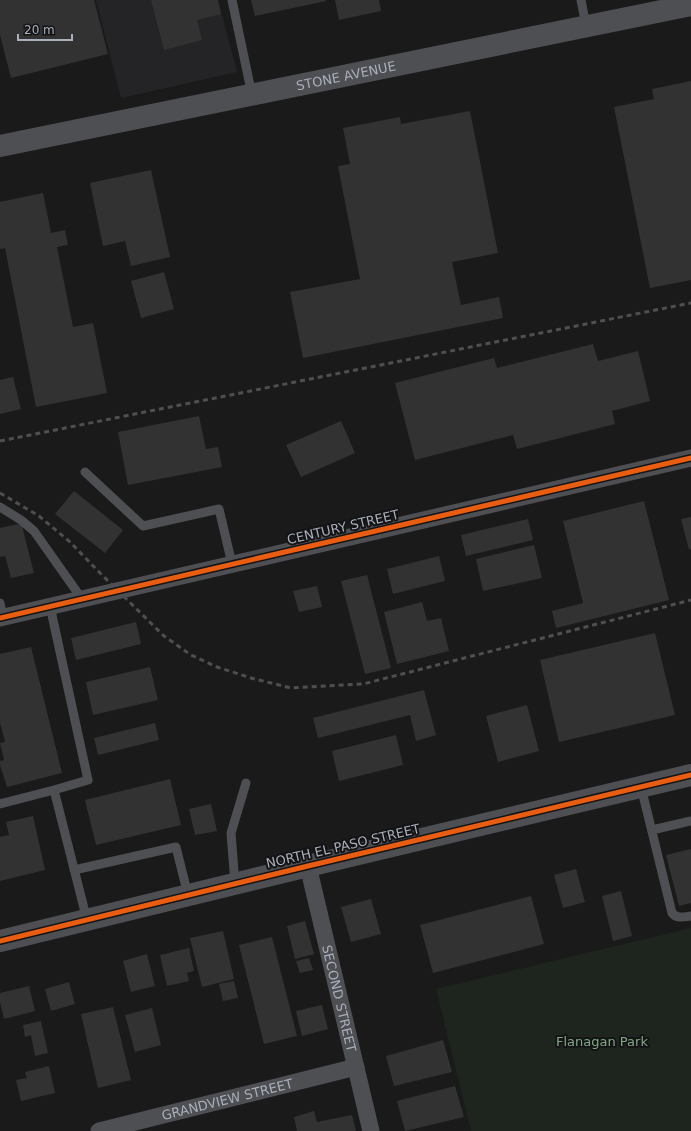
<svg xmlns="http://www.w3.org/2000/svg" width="691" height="1131" viewBox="0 0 691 1131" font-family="'DejaVu Sans',sans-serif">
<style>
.built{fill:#242426}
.green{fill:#1d251e}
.building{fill:#323232}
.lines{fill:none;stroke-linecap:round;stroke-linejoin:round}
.service{stroke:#4e4f53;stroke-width:9}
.minor{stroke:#4e4f53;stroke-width:17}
.tertiary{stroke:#4e4f53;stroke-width:22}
.rail{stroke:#4e4f52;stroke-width:3;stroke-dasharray:5 4;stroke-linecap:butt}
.cycleway-casing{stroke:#141416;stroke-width:8}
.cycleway{stroke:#e95d12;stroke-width:5}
.labels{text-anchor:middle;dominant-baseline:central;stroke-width:4;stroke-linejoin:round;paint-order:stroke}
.street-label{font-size:13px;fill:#aaafbc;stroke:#141416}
.park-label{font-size:13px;fill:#80a883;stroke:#141416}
</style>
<rect width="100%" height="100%" fill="#1a1a1a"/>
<!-- built -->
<path class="built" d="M96 0H218L237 72 121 98Z"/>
<!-- green -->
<path class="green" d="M691 928V1131H471L436 989Z"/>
<!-- building -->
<path class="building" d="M0 0H94L108 54 11 78 0 35Z
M151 0H218L221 14 197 20 202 40 164 50Z
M251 0H326V1L255 16Z
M335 0H379L381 11 339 20Z
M691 81V280L650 288 614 107 654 99 652 89Z
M470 111 498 253 452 262 461 305 499 297 503 318 303 358 290 292 360 279 338 166 350 164 343 128 400 117 401 124Z
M151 170 170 257 131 266 125 241 103 246 90 183Z
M43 193 51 233 65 230 68 245 57 247 73 327 93 323 107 393 36 407 5 248 0 249V202Z
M164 272 174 309 141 318 131 281Z
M593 344 598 361 638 351 650 401 612 411 615 424 517 449 513 435 415 460 395 383 494 358 497 368Z
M13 377 21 409 0 414V380Z
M199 416 206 449 218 447 222 467 128 485 118 432Z
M341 421 355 453 301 477 286 445Z
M74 491 123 530 105 553 55 514Z
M644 501 669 600 556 628 552 611 583 603 563 521Z
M691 517V549L689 550 681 519Z
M528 519 533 540 466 556 461 535Z
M18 524 22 526 34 573 11 578 5 556 0 557V528Z
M534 545 542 578 483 591 476 559Z
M439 556 445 581 393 594 387 569Z
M367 575 391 668 365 674 341 581Z
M317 586 322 607 299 612 293 591Z
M422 602 427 621 441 618 449 651 397 664 384 612Z
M136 622 141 644 76 660 71 638Z
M655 633 675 715 559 742 540 660Z
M31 647 62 773 7 787 0 765V761L4 760 0 743 5 742 0 723V654Z
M150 667 158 700 93 715 86 682Z
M424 690 436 735 416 741 410 715 318 738 313 718Z
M527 705 539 751 498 762 486 716Z
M155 723 159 740 98 755 94 738Z
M396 735 403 765 339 781 332 751Z
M170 779 181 825 96 845 85 800Z
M211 804 217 831 195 835 189 809Z
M33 816 45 870 0 881V837L9 835 6 822Z
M691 849V903L679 906 666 855Z
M576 869 585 902 563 908 554 875Z
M621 891 632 936 613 941 602 896Z
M531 896 544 944 433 973 420 925Z
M371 899 381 934 351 942 341 907Z
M305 921 314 954 295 959 287 926Z
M223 931 234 979 202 987 190 938Z
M272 937 297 1036 264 1044 239 945Z
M189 948 194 971 187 973 189 981 167 986 160 955Z
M147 954 155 986 131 992 123 961Z
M309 958 313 970 300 973 296 961Z
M234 981 238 998 223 1001 219 984Z
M69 982 75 1004 51 1011 45 989Z
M29 986 35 1011 4 1019 0 1002V993Z
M322 1005 328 1029 302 1036 296 1011Z
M113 1007 131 1080 98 1088 81 1014Z
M152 1008 161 1045 135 1052 125 1015Z
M41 1021 48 1053 35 1056 31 1035 25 1037 23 1025Z
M443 1040 452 1072 394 1086 386 1056Z
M49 1066 55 1093 21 1101 16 1080 27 1078 25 1072Z
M455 1086 464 1117 405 1131 397 1101Z
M314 1111 317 1122 352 1115 356 1131H297L294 1117Z"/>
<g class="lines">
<!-- service -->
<path class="service" d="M232 0 252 95
M581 0 586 26
M85 472 143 526 219 509 232 564
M0 507 21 520 34 531 82 599
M0 603 3 617
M50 606 88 780 54 790
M641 787 672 913C677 919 684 917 691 916
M0 804 54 790 87 920
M652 830 691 821
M74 870 176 847 188 895
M235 884 231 833 246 783"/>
<!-- minor -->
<g class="minor">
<path d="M0 618 691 458"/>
<path id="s1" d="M308 866 371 1131"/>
<path id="s2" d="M99 1131 356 1067"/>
</g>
<!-- tertiary -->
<g class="tertiary">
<path id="s3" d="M0 146 691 5"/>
<path d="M0 941 308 866 691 775"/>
</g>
<!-- rail -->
<path class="rail" d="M0 441 691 303
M0 493 39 516 70 542 101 574 164 636 191 655 217 667 251 678 291 688 363 684 691 600"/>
<defs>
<path id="cycleway" d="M0 618 691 458
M0 941 308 866 691 775"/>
</defs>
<!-- cycleway casing -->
<use href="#cycleway" class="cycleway-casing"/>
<!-- cycleway -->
<use href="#cycleway" class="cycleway"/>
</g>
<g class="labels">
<!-- street labels -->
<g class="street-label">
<text stroke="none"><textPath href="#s3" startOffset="353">STONE AVENUE</textPath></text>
<text transform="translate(343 527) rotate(-13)">CENTURY STREET</text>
<text transform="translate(343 846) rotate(-13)">NORTH EL PASO STREET</text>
<text stroke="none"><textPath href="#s1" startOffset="136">SECOND STREET</textPath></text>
<text stroke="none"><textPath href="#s2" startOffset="132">GRANDVIEW STREET</textPath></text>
</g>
<!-- park labels -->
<g class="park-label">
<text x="602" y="1041">Flanagan Park</text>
</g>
</g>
<!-- scale -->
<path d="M18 34v6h54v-6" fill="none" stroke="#aaafbc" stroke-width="2"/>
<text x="24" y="34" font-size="12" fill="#aaafbc" stroke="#141416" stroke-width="3" paint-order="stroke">20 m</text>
</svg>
